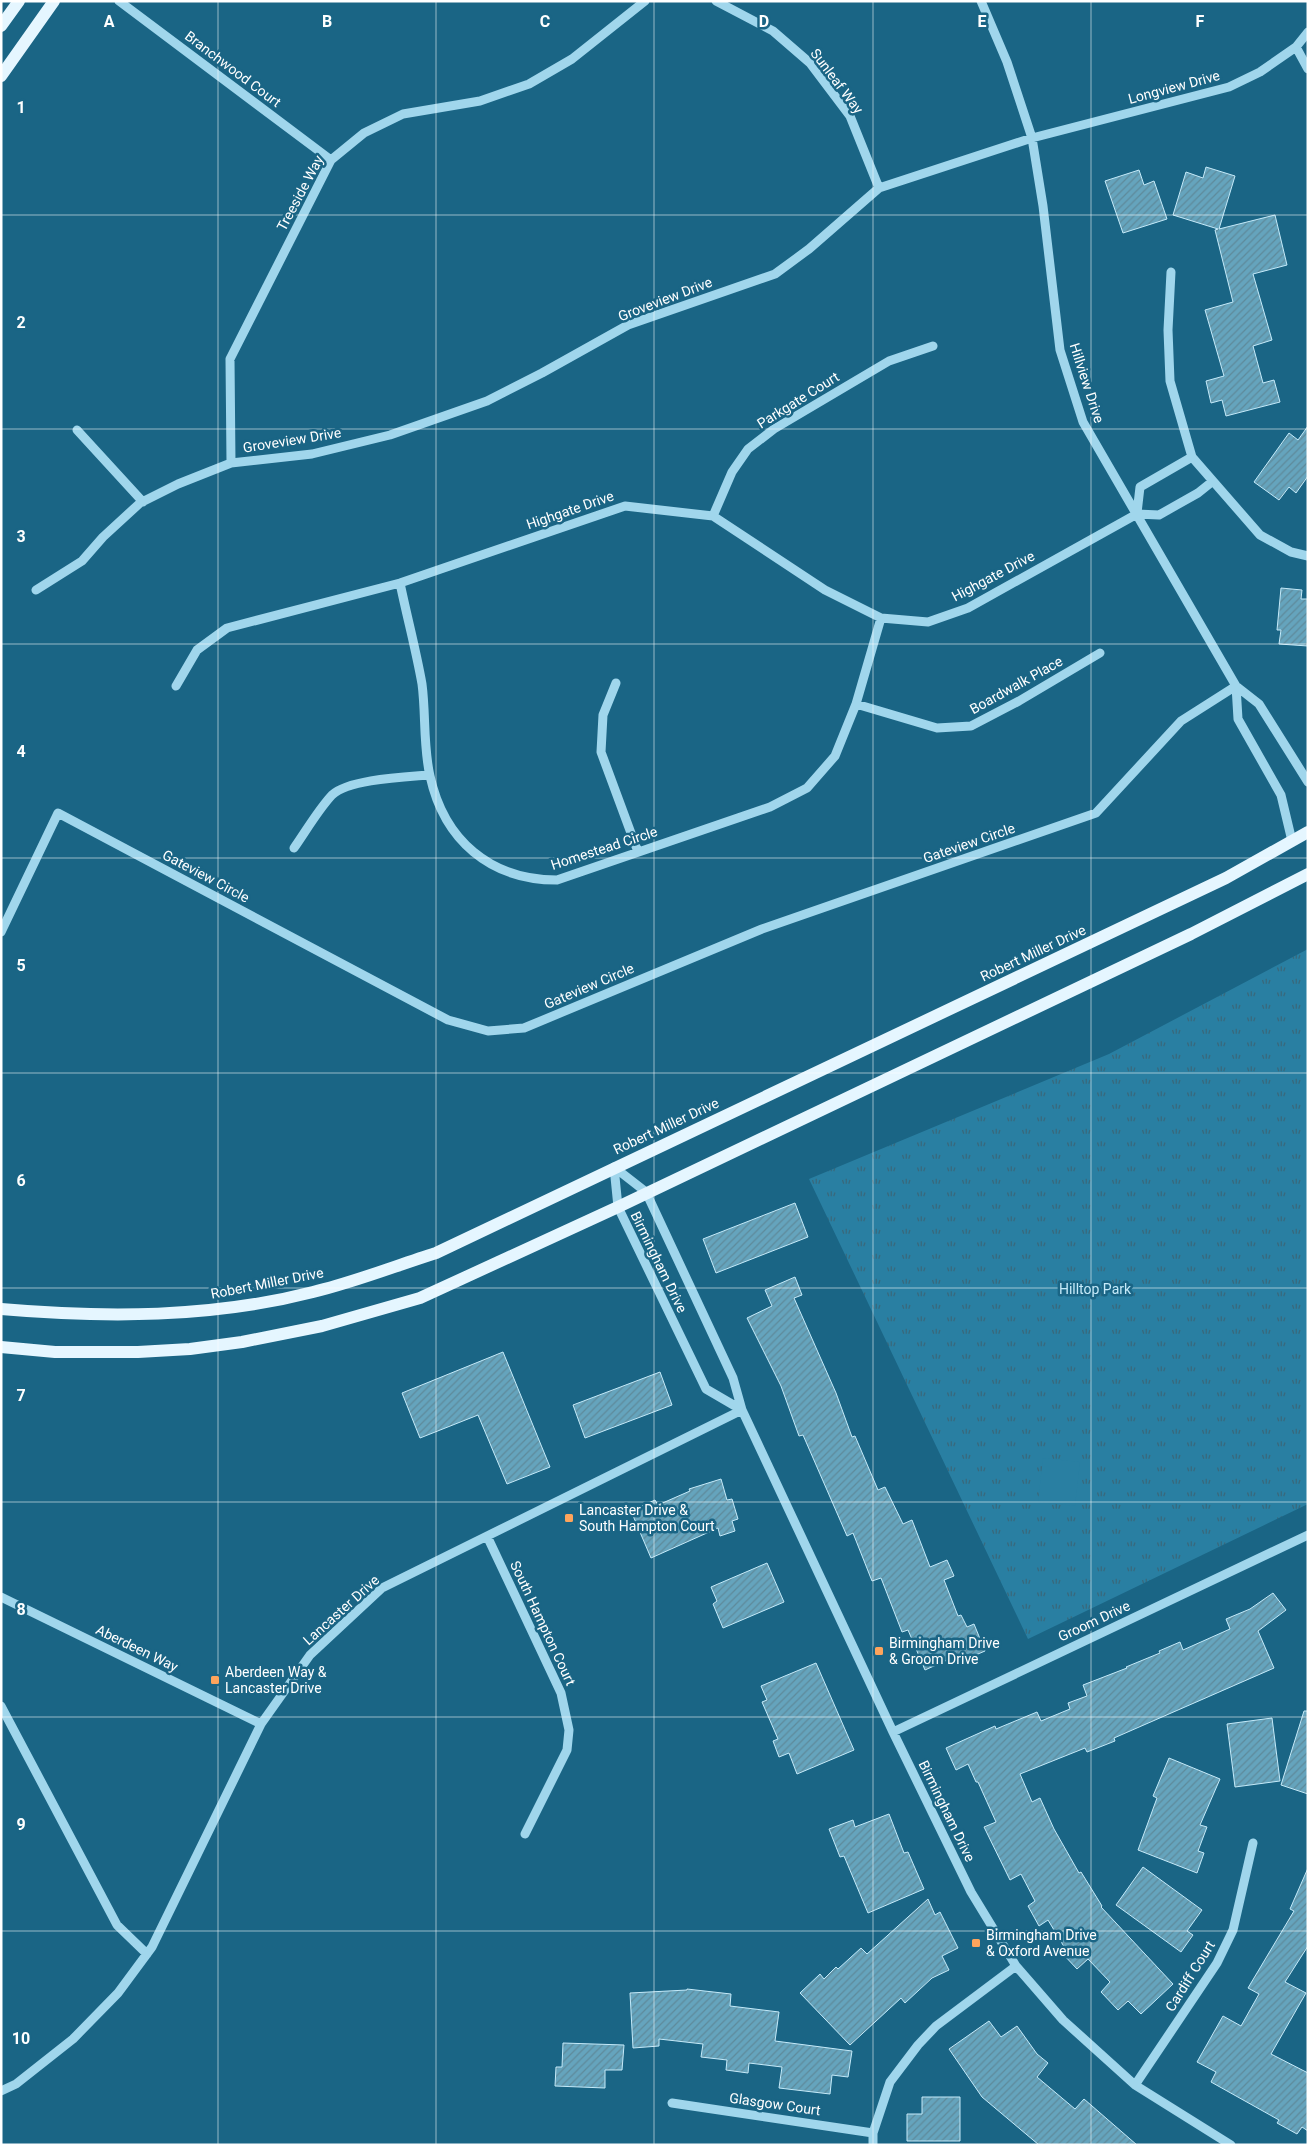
<svg xmlns="http://www.w3.org/2000/svg" width="1309" height="2146" viewBox="0 0 1309 2146" font-family="Roboto,sans-serif">
<style>
.park{fill:url(#park-tufts)}
.pitch{fill:#297fa2}
.building{fill:url(#building-hatch);stroke:#c5eaf9}
.lines{fill:none;stroke-linecap:round;stroke-linejoin:round}
.minor{stroke:#a0d6ec;stroke-width:9}
.major{stroke:#e5f6ff;stroke-width:12}
.grid{fill:none;stroke:#fff;stroke-width:1;stroke-opacity:0.55}
.poi-dot{fill:#fea45c;stroke:#1a6585;stroke-width:2}
.labels{text-anchor:middle;dominant-baseline:central;stroke-width:5;stroke-linejoin:round;paint-order:stroke}
.street-label{font-size:14px;fill:#fff;stroke:#1a6585}
.park-label{font-size:14px;fill:#c5eaf9;stroke:#1a6585}
.poi-label{font-size:14px;fill:#fff;stroke:#1a6585;text-anchor:start}
.grid-label{font-size:16px;text-anchor:middle;font-weight:bold;fill:#fff;stroke:#1a6585;stroke-width:5;stroke-linejoin:round;paint-order:stroke}
</style>
<defs>
<pattern id="park-tufts" width="24" height="20" patternUnits="userSpaceOnUse" patternTransform="scale(1.25)"><rect width="24" height="20" fill="#297fa2"/><path d="M3 7l-1-3M5 7V3M7 7l1-3M15 17l-1-3M17 17v-4M19 17l1-3" fill="none" stroke="#39687b"/></pattern>
<pattern id="building-hatch" width="6" height="6" patternUnits="userSpaceOnUse" patternTransform="scale(1.25)"><rect width="6" height="6" fill="#65a4bd"/><path d="M-1 1l2-2M0 6l6-6M5 7l2-2" fill="none" stroke="#5e8a9b"/></pattern>
</defs>
<rect width="100%" height="100%" fill="#1a6585"/>
<!-- park -->
<path class="park" d="M1308 949V1504L1028 1639 809 1179 1109 1054Z"/>
<!-- pitch -->
<path class="pitch" d="M1043 1458 1080 1462 1075 1506 1038 1502Z"/>
<!-- building -->
<path class="building" d="M1206 167 1235 176 1219 229 1275 215 1287 265 1253 274 1272 340 1253 346 1263 383 1274 380 1280 402 1226 416 1222 400 1211 403 1206 381 1224 376 1205 310 1233 302 1215 230 1218 229 1173 215 1186 172 1203 178Z
M1139 170 1144 185 1154 181 1167 219 1123 233 1105 181Z
M1308 426V476L1296 493 1289 487 1279 500 1254 482 1289 433 1298 440Z
M1281 588 1302 590 1301 599H1308V646L1279 644 1281 630H1277Z
M795 1203 808 1237 716 1273 703 1239Z
M795 1277 802 1295 794 1298 836 1393 852 1437 855 1436 878 1490 885 1487 903 1524 912 1520 930 1567 947 1560 954 1576 944 1580 958 1616 961 1615 967 1627 974 1624 985 1651 959 1662 956 1656 925 1670 908 1630 902 1632 881 1578 872 1581 853 1533 847 1536 803 1435 799 1436 781 1386 747 1318 772 1306 765 1290Z
M503 1352 550 1467 507 1484 478 1415 420 1438 402 1393Z
M660 1372 672 1405 585 1438 573 1405Z
M721 1479 727 1500 732 1499 738 1519 732 1521 735 1531 720 1536 718 1528 651 1558 631 1511 655 1500 658 1505 690 1491 689 1489Z
M767 1563 784 1602 723 1628 713 1604 717 1601 711 1587Z
M1273 1593 1286 1610 1258 1631 1274 1668 1114 1738 1115 1741 1087 1752 1085 1748 1020 1774 1032 1802 1040 1798 1054 1829 1079 1873 1081 1872 1102 1906 1101 1907 1173 1984 1141 2014 1128 2001 1118 2010 1101 1992 1110 1982 1088 1959 1077 1969 1062 1953 1066 1950 1048 1920 1039 1926 1028 1906 1035 1901 1021 1874 1010 1880 984 1827 996 1822 978 1782H976L968 1764 956 1770 946 1748 995 1726 996 1729 1037 1712 1041 1721 1070 1709 1068 1703 1087 1696 1083 1685 1127 1668 1126 1667 1160 1653 1159 1651 1180 1642 1183 1650 1230 1629 1226 1619 1250 1609Z
M816 1663 854 1750 797 1774 789 1753 779 1757 773 1741 778 1739 762 1702 767 1700 761 1686Z
M1304 1711H1308V1794L1281 1785Z
M1272 1718 1280 1781 1235 1787 1227 1724Z
M1169 1758 1220 1779 1200 1825 1207 1827 1198 1851 1204 1853 1197 1873 1138 1850 1157 1798 1153 1796Z
M889 1814 904 1853 908 1852 924 1889 868 1913 844 1856 840 1857 829 1829 853 1820 855 1827Z
M1143 1867 1202 1910 1187 1931 1193 1935 1181 1952 1116 1905Z
M1308 1868V1946L1285 1982 1306 1993 1271 2054 1308 2073V2131L1302 2127 1297 2134 1277 2123 1279 2120 1211 2082 1216 2072 1197 2062 1223 2016 1241 2026 1259 1994 1248 1988 1294 1911 1290 1909Z
M928 1899 935 1915 940 1912 958 1948 942 1956 949 1970 932 1978 905 2003 901 1998 850 2045 800 1993 820 1974 824 1979 836 1967 838 1969 861 1948 867 1954Z
M687 1989 731 1994 730 2006 779 2012 775 2041 852 2051 848 2077 832 2075 830 2094 779 2088 782 2067 749 2063 748 2073 726 2070 727 2060 701 2057 703 2044 659 2039V2046L633 2048 630 1993 687 1990Z
M989 2021 1001 2037 1017 2026 1037 2054 1048 2063 1037 2077 1075 2109 1084 2099 1137 2145H1039L982 2097 949 2049Z
M563 2043 624 2045 622 2070H605V2088L555 2086 556 2067H562Z
M922 2097H960V2141H907V2114H922Z"/>
<g class="lines">
<!-- minor -->
<path class="minor" d="M119 1 331 160
M716 1 773 31 810 63 850 116 879 188
M981 1 1007 62 1032 138 1043 206 1060 350 1083 422 1236 686 1259 704 1308 782
M1296 47 1308 69
M1171 272 1168 330 1170 381 1192 457 1260 535 1291 552 1308 556
M77 430 143 502
M231 463 230 359 331 160 364 133 403 114 480 101 529 84 572 59 645 1
M1137 513 1140 487 1192 457
M1137 514 1159 515 1198 493 1213 481
M713 516 732 472 748 449 774 429 889 361 933 346
M400 583C407 617 416 650 422 684 426 714 423 746 430 776 444 840 490 880 557 880L770 807 807 788 835 756 856 704 881 618
M36 590 82 561 103 537 140 503 178 484 231 463 312 454 390 435 487 401 542 373 628 325 775 274 809 249 879 188 1032 138 1229 87 1260 72 1296 47 1308 32
M616 683 603 715 601 752 638 852
M176 686 197 650 227 628 400 583 625 506 713 516 825 590 881 618 928 622 968 608 1137 514
M1236 686 1238 719 1281 795 1292 841
M856 704 937 728 971 726 1019 701 1100 653
M294 848C306 831 318 810 332 795 349 779 406 777 429 775
M1 932 58 813 448 1020 488 1031 524 1028 762 929 1096 813 1181 721 1236 686
M614 1167 646 1192 733 1378 742 1410 893 1732 971 1892 1016 1966 1063 2020 1135 2085 1231 2145
M614 1167 618 1207 706 1389 742 1410
M487 1536 561 1693 569 1730 567 1750 525 1834
M1 1597 261 1724
M1 1706 117 1925 147 1954
M893 1732 1308 1535
M1135 2085 1217 1963 1233 1930 1253 1843
M1 2091 16 2084 73 2039 118 1993 152 1947 261 1724 310 1655 382 1588 742 1410
M672 2103 873 2133
M873 2145V2133L890 2082 918 2045 936 2026 1016 1966"/>
<!-- major -->
<path class="major" d="M1 26 19 1
M1 76 54 1
M1 1309C105 1318 212 1318 313 1292 355 1282 395 1266 436 1253L1226 878 1308 832
M1 1347 55 1352H138L190 1349 242 1342 322 1326 420 1298 618 1207 1191 934 1308 874"/>
</g>
<!-- grid -->
<path class="grid" d="M218 1V2145M436 1V2145M654 1V2145M873 1V2145M1091 1V2145M1 215H1308M1 429H1308M1 644H1308M1 858H1308M1 1073H1308M1 1288H1308M1 1502H1308M1 1717H1308M1 1931H1308"/>
<!-- markers -->
<g class="poi-dot">
<rect x="564" y="1513" width="10" height="10" rx="2.5"/>
<rect x="874" y="1646" width="10" height="10" rx="2.5"/>
<rect x="210" y="1675" width="10" height="10" rx="2.5"/>
<rect x="971" y="1938" width="10" height="10" rx="2.5"/>
</g>
<g class="labels">
<!-- street labels -->
<g class="street-label">
<text transform="translate(233 69) rotate(37)">Branchwood Court</text>
<text transform="translate(837 81) rotate(53)">Sunleaf Way</text>
<text transform="translate(1174 87) rotate(-15)">Longview Drive</text>
<text transform="translate(300 193) rotate(-62)">Treeside Way</text>
<text transform="translate(665 299) rotate(-21)">Groveview Drive</text>
<text transform="translate(1087 383) rotate(72)">Hillview Drive</text>
<text transform="translate(798 400) rotate(-32)">Parkgate Court</text>
<text transform="translate(292 440) rotate(-9)">Groveview Drive</text>
<text transform="translate(570 510) rotate(-19)">Highgate Drive</text>
<text transform="translate(993 576) rotate(-28)">Highgate Drive</text>
<text transform="translate(1016 685) rotate(-29)">Boardwalk Place</text>
<text transform="translate(969 843) rotate(-19)">Gateview Circle</text>
<text transform="translate(604 848) rotate(-18)">Homestead Circle</text>
<text transform="translate(206 876) rotate(28)">Gateview Circle</text>
<text transform="translate(1033 953) rotate(-25)">Robert Miller Drive</text>
<text transform="translate(589 986) rotate(-23)">Gateview Circle</text>
<text transform="translate(666 1126) rotate(-25)">Robert Miller Drive</text>
<text transform="translate(659 1262) rotate(64)">Birmingham Drive</text>
<text transform="translate(267 1283) rotate(-11)">Robert Miller Drive</text>
<text transform="translate(341 1610) rotate(-42)">Lancaster Drive</text>
<text transform="translate(1094 1621) rotate(-25)">Groom Drive</text>
<text transform="translate(543 1623) rotate(65)">South Hampton Court</text>
<text transform="translate(137 1648) rotate(26)">Aberdeen Way</text>
<text transform="translate(947 1811) rotate(64)">Birmingham Drive</text>
<text transform="translate(1190 1976) rotate(-58)">Cardiff Court</text>
<text transform="translate(775 2104) rotate(8)">Glasgow Court</text>
</g>
<!-- park labels -->
<g class="park-label">
<text x="1095" y="1289">Hilltop Park</text>
</g>
<!-- poi labels -->
<g class="poi-label">
<text x="579" y="1510">Lancaster Drive &amp;<tspan x="579" dy="16">South Hampton Court</tspan></text>
<text x="889" y="1643">Birmingham Drive<tspan x="889" dy="16">&amp; Groom Drive</tspan></text>
<text x="225" y="1672">Aberdeen Way &amp;<tspan x="225" dy="16">Lancaster Drive</tspan></text>
<text x="986" y="1935">Birmingham Drive<tspan x="986" dy="16">&amp; Oxford Avenue</tspan></text>
</g>
</g>
<g class="grid-label">
<text x="109" y="27">A</text>
<text x="327" y="27">B</text>
<text x="545" y="27">C</text>
<text x="764" y="27">D</text>
<text x="982" y="27">E</text>
<text x="1200" y="27">F</text>
<text x="21" y="113">1</text>
<text x="21" y="328">2</text>
<text x="21" y="542">3</text>
<text x="21" y="757">4</text>
<text x="21" y="971">5</text>
<text x="21" y="1186">6</text>
<text x="21" y="1401">7</text>
<text x="21" y="1615">8</text>
<text x="21" y="1830">9</text>
<text x="21" y="2044">10</text>
</g>
<!-- border -->
<rect width="1309" height="2146" fill="none" stroke="#ffffff" stroke-width="5"/>
</svg>
